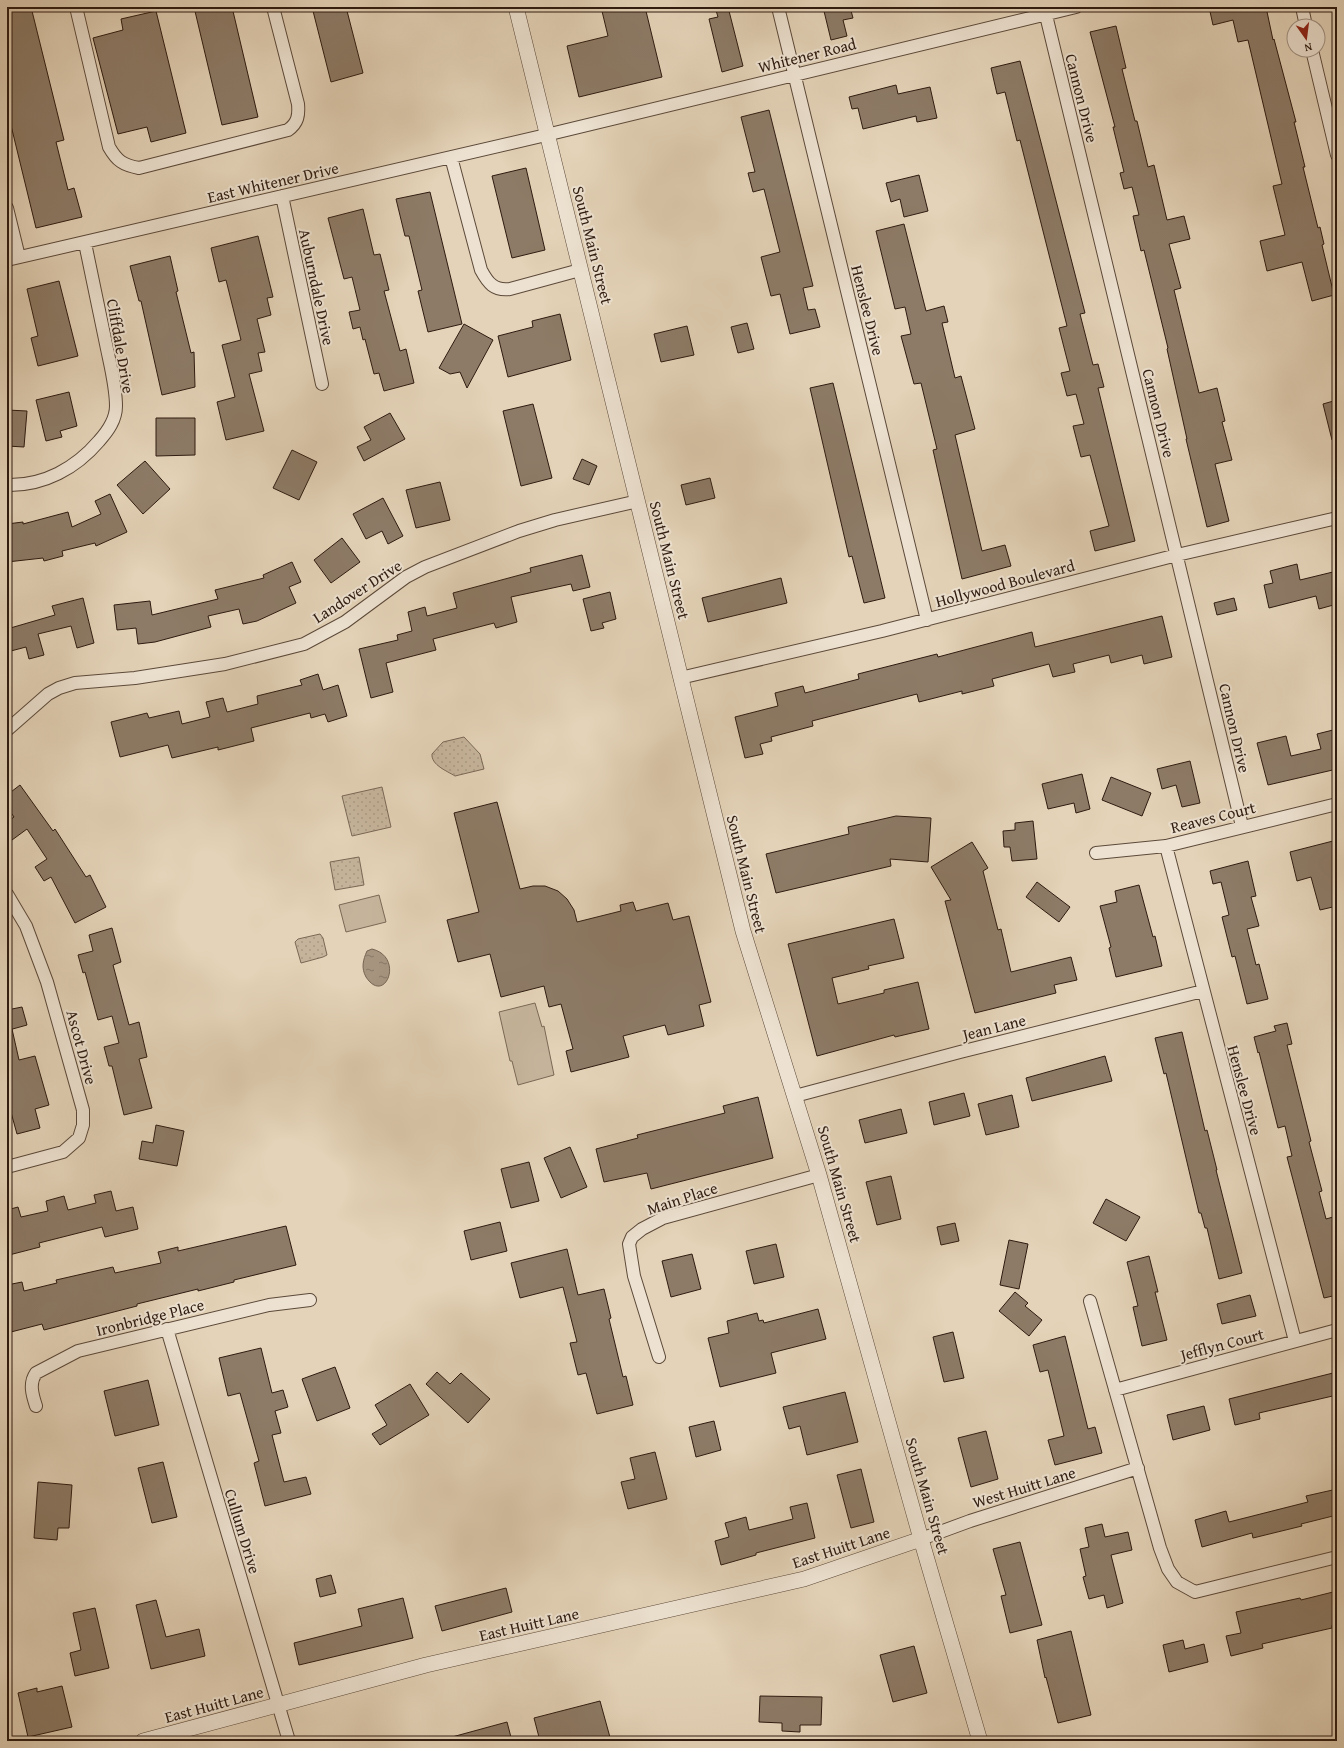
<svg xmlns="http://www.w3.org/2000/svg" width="1344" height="1748" viewBox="0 0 1344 1748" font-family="'Gentium Book Plus',serif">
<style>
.green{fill:#c5b49b;stroke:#7a6856}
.park{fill:url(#park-dots);stroke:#7a6856}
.water{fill:url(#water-ripples);stroke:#766453}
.building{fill:#8d7b67;stroke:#2e1b10}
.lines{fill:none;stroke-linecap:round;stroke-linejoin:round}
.minor-casing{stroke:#5c493a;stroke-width:14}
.tertiary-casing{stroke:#5c493a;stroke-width:16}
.minor{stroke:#ede2d1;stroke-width:12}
.tertiary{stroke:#ede2d1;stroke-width:15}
.labels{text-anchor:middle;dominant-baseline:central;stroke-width:4;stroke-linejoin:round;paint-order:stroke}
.street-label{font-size:16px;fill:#2e1b10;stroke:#ede2d1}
</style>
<defs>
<pattern id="park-dots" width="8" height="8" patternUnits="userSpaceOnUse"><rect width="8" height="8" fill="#c5b49b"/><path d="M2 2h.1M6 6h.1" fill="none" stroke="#aa9a84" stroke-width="1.8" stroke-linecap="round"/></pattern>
<pattern id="water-ripples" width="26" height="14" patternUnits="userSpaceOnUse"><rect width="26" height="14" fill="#a6947f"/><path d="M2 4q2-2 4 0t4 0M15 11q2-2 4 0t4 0" fill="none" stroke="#887867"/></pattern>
</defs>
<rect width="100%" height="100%" fill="#e4d3b8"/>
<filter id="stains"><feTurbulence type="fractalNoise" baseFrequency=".005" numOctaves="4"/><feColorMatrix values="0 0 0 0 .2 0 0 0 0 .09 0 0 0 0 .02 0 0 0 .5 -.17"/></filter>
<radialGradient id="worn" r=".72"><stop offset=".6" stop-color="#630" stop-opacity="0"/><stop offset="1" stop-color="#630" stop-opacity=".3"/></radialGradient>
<!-- green -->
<path class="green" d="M379 895 386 922 346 932 339 905Z
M535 1003 542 1027 544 1026 554 1075 518 1085 512 1061H510L499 1012Z"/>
<!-- park -->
<path class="park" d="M464 737 480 754 484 769 455 776C447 771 431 765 432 754L443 742Z
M382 787 391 827 352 836 342 796Z
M359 857 364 885 335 890 330 862Z
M320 934 323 938 327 955 323 957 301 963 295 942 298 939Z"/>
<!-- water -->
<path class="water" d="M372 949C405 957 385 1006 366 977 361 968 363 960 367 951Z"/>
<!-- building -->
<path class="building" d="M7 7H31L64 140 56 142 68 190 74 188 82 217 36 228 7 109Z
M194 7H232L258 117 222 125Z
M312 7H346L363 73 331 82Z
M601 7H645L662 77 579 97 567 46 608 36Z
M715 7H728L743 66 722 72 709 19 718 17Z
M823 7H850L853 18 843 20 847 36 831 40Z
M1209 7H1266L1273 40 1274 39 1296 122H1294L1305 167H1303L1318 228 1320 227 1324 244 1322 245 1334 295 1312 301 1302 262 1267 271 1260 241 1285 235 1273 186 1282 184 1248 40 1238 42 1233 20 1213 25Z
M156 11 186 133 151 142 147 127 118 134 93 38 123 30 121 19Z
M1116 26 1126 68 1122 69 1135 121H1137L1148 167 1154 165 1167 220 1184 216 1190 239 1169 244 1181 288 1174 290 1199 393 1217 388 1225 421 1222 422 1232 460 1215 464 1229 521 1207 527 1186 439H1187L1167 349 1168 348 1144 250 1141 251 1133 216 1139 215 1132 187 1124 189 1120 173 1124 172 1113 127H1115L1090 32Z
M1020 61 1085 313 1080 314 1093 365 1098 364 1104 387 1098 388 1135 541 1095 551 1090 531 1109 526 1090 455 1081 457 1073 426 1084 424 1076 394 1067 396 1061 373 1070 371 1059 328 1067 326 1020 140 1017 141 1005 92 997 94 991 68Z
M896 85 898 94 930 87 937 118 917 122 916 116 863 129 858 108 852 109 849 97Z
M769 110 813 286 803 288 808 310 815 309 820 327 790 334 780 294 771 296 761 257 780 252 764 189 753 192 748 173 755 172 741 117Z
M526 168 545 250 512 258 492 176Z
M919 175 928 211 904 217 900 199 891 202 886 183Z
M430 192 462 324 428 332 418 291 422 290 409 236H405L396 199Z
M363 209 374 255 380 254 389 290 384 291 400 351 406 349 414 383 384 391 379 373 374 374 365 339 363 340 360 327 353 329 349 312 360 310 352 277 344 279 328 218Z
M904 224 926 311 944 306 948 322 942 323 955 378 961 376 975 429 955 435 982 551 1005 545 1011 566 962 579 933 450 937 449 921 383 914 384 901 336 911 334 905 307 895 309 876 231Z
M258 236 273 297 267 298 271 315 257 319 265 352 258 353 262 371 249 374 264 431 226 440 217 402 235 397 222 345 241 340 226 280 219 282 211 248Z
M170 256 178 291 176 292 191 353 194 352 195 387 162 395 141 301H139L130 266Z
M59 281 78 356 38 366 31 338 38 336 27 289Z
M560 314 571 360 508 377 498 336 533 327 532 321Z
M747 323 754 349 738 353 731 327Z
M464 324 493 340 467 388 460 372 450 374 439 368Z
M687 326 694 355 661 362 654 334Z
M833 383 885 598 864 603 852 556 849 557 810 388Z
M69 392 77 426 60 431 62 437 46 441 36 400Z
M1337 400V440H1332L1323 404Z
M533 404 552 478 521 486 503 411Z
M7 410 27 411 24 447 7 446Z
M390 413 405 439 364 461 357 447 371 440 364 427Z
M156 418H195V455L156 456Z
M292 450 317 462 299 500 273 488Z
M582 459 597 466 589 485 573 479Z
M145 461 170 489 143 514 117 485Z
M710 478 715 498 686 505 681 485Z
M440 482 450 520 416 528 406 490Z
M110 494 127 532 96 546 95 543 62 551 63 556 44 561 43 558 7 562V524L23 522V524L68 512 72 527 101 514 95 501Z
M383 498 403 536 388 544 382 531 366 539 353 514Z
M342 538 360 562 331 583 314 560Z
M582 555 590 587 573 591 571 584 511 597 517 622 496 628 494 623 433 639 436 650 386 663 393 692 371 698 359 649 398 640 397 635 412 631 408 612 425 607 427 616 457 608 453 593 531 572 530 568Z
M292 562 301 582 289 587 296 603 257 621 243 624 239 609 208 616 211 627 155 642 138 644 136 628 117 630 114 605 150 601 152 615 218 599 215 590 264 578 263 575Z
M1297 564 1300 580 1337 571V604L1319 609 1316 596 1269 608 1264 585 1273 583 1270 571Z
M781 578 787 603 708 622 702 598Z
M610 592 616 619 602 623 604 628 591 631 583 599Z
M83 598 94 643 77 648 71 626 38 634 44 655 29 659 26 647 7 652V629L55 615 52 606Z
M1234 598 1237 610 1217 615 1214 603Z
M1162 616 1172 657 1144 664 1142 655 1111 663 1109 655 1073 664 1075 672 1053 677 1049 664 992 679 994 686 962 694V691L919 702 917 694 812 721 813 726 771 737 772 741 760 744 763 754 745 758 735 717 778 706 775 693 803 686 805 693 859 679 858 674 937 654 938 657 1032 632 1035 647Z
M318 674 323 690 338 685 347 716 328 722 325 714 311 718 310 713 251 728 254 741 218 750V747L172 758 168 745 120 757 111 722 147 713 149 718 179 711 182 724 210 717 206 702 223 698 227 712 258 704 257 696 302 685 300 680Z
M1337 729V769L1268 785 1257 743 1286 736 1291 756 1321 749 1317 734Z
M1190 761 1200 803 1182 807 1176 785 1162 789 1157 769Z
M1082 774 1090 809 1076 813 1074 803 1048 809 1042 784Z
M1111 777 1151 793 1142 816 1102 800Z
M20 785 53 831 55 829 86 877 90 875 106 907 75 923 51 877 44 881 35 867 47 859 27 829 12 840 7 832V822L14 817 7 807V795Z
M497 802 520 889 533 886H545L558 891 567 899 574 910 577 922 621 911 620 905 633 902 636 911 668 903 673 920 689 916 711 1002 699 1005 704 1026 668 1035 665 1025 623 1036 629 1057 571 1072 566 1051 573 1049 561 1004 549 1007 544 986 501 997 490 954 458 962 447 920 479 912 454 813Z
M896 816 931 818 928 862 890 859 891 866 776 893 766 854 849 834 848 827Z
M1033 821 1037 859 1012 861 1010 847H1004L1003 831 1015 830V823Z
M1333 841 1337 858V906L1320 910 1311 877 1297 881 1290 852Z
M972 842 988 868 983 871 998 930 1001 929 1011 972 1071 957 1077 980 1054 985 1056 993 975 1013 945 901 951 900 931 867Z
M1248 861 1256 896 1251 897 1259 926 1247 929 1256 965 1259 964 1268 999 1247 1004 1235 956 1232 957 1222 917 1229 915 1221 882 1213 884 1210 871Z
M1037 882 1070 907 1059 922 1026 897Z
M1139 885 1153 937 1155 936 1162 966 1116 977 1109 948 1111 947 1100 906 1117 902 1115 891Z
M894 919 904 958 868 966 869 969 832 978 838 1004 884 993V990L918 982 929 1029 895 1037 894 1035 817 1056 788 944Z
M112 928 121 962 113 965 129 1025 139 1022 147 1057 139 1059 152 1108 124 1115 112 1066H109L104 1047 119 1043 112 1016 98 1020 85 972 83 973 78 955 93 951 89 935Z
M22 1007 27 1025 9 1030 12 1029 19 1060 35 1056 49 1105 35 1109 40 1128 17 1134 7 1098V1010Z
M1287 1023 1292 1044 1287 1045 1311 1141 1309 1142 1322 1191 1319 1192 1326 1219 1333 1217 1337 1235V1295L1324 1298 1287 1157 1292 1156 1285 1126 1278 1128 1259 1052 1258 1053 1254 1037 1276 1031 1274 1026Z
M1182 1032 1205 1131 1207 1130 1217 1170H1216L1242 1273 1219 1279 1207 1228H1205L1201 1213H1199L1166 1073 1164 1074 1155 1038Z
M1105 1056 1112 1081 1032 1101 1026 1078Z
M964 1093 970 1116 934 1125 929 1102Z
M1012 1095 1019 1127 986 1135 978 1104Z
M758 1097 773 1158 651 1189 647 1173 604 1182 596 1149 638 1138 637 1135 725 1113 723 1106Z
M901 1109 907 1133 865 1143 859 1120Z
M156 1125 184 1131 177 1166 139 1159 142 1141 153 1143Z
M570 1147 587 1187 561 1198 544 1158Z
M529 1162 539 1201 511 1208 501 1169Z
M891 1176 901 1219 877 1225 866 1182Z
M111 1191 116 1211 133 1207 138 1229 105 1237 102 1227 39 1243 40 1247 9 1255 7 1247V1210L18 1207 21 1217 48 1211 46 1201 64 1196 68 1210 96 1203 94 1195Z
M1106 1199 1140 1217 1126 1241 1093 1223Z
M500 1222 507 1251 471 1260 464 1231Z
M955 1223 959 1241 941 1245 937 1227Z
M286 1226 296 1265 234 1280V1282L198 1291V1289L137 1304V1306L44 1330 42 1324 7 1333V1285L22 1282 24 1291 57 1283 56 1280 113 1267 115 1273 161 1263 158 1252 178 1247V1251Z
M1009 1240 1028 1244 1019 1289 1000 1285Z
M776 1244 784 1277 754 1284 746 1251Z
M567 1249 578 1295 604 1289 611 1318 609 1319 623 1377 626 1376 633 1405 597 1414 586 1373 578 1375 570 1343 577 1342 563 1287 520 1298 511 1263Z
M692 1254 701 1289 671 1297 662 1261Z
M1149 1256 1158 1292H1155L1167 1340 1142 1346 1133 1307 1138 1306 1127 1262Z
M1015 1292 1028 1303 1025 1306 1042 1320 1029 1336 999 1311Z
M1250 1295 1256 1316 1222 1324 1217 1304Z
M818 1309 826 1339 771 1353 776 1373 720 1387 708 1338 729 1333 727 1321 757 1313 759 1321 763 1320 764 1323Z
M953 1332 964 1378 944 1382 933 1337Z
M1065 1336 1088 1429 1095 1427 1102 1453 1055 1465 1048 1440 1064 1436 1048 1370 1040 1372 1033 1345Z
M261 1348 272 1393 283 1390 288 1407 275 1411 281 1433 272 1435 284 1482 306 1477 311 1494 265 1506 254 1463 259 1461 240 1393 228 1396 219 1358Z
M335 1367 350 1408 317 1421 302 1379Z
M437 1372 450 1384 461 1373 490 1399 468 1423 426 1384Z
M1337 1372V1395L1259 1413 1260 1419 1235 1425 1229 1399Z
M148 1380 159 1425 115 1436 104 1391Z
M410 1384 429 1415 380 1445 372 1434 387 1425 375 1405Z
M845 1392 858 1442 807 1455 800 1426 789 1429 783 1407Z
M1204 1406 1210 1430 1173 1440 1167 1415Z
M714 1421 721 1450 696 1457 689 1427Z
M986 1431 998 1479 971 1487 958 1438Z
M655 1452 667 1499 628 1509 621 1482 635 1479 630 1458Z
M163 1462 177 1517 152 1523 138 1468Z
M861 1469 874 1522 851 1528 837 1475Z
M38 1482 72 1485 69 1528H58L57 1540 34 1538Z
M1337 1489V1515L1301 1524 1302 1526 1253 1538 1252 1533 1202 1547 1195 1520 1226 1511 1229 1522 1308 1502 1306 1496Z
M807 1503 815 1538 756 1553V1555L721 1565 715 1541 729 1537 725 1523 746 1517 749 1530 793 1519 790 1507Z
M1102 1524 1105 1537 1128 1532 1132 1550 1111 1555 1123 1603 1107 1608 1104 1595 1089 1599 1083 1577 1086 1576 1080 1549 1089 1547 1085 1528Z
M1020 1542 1042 1625 1010 1633 1001 1596 1006 1595 993 1549Z
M331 1575 336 1593 320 1597 316 1579Z
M506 1588 512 1612 442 1631 435 1606Z
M1337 1591V1624L1332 1625V1628L1262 1644 1263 1648 1231 1656 1226 1636 1241 1633 1236 1612 1300 1598 1301 1600Z
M403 1598 413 1638 299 1665 294 1643 362 1626 358 1609Z
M156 1600 166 1637 199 1629 205 1656 151 1669 136 1605Z
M95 1608 109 1668 75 1676 70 1653 81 1650 73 1613Z
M1071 1631 1091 1715 1058 1723 1046 1677 1045 1678 1037 1640Z
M1183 1640 1185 1649 1204 1644 1208 1662 1169 1672 1163 1645Z
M914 1646 927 1693 893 1702 880 1655Z
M62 1686 72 1727 28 1737 18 1693 37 1688V1692Z
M760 1696 822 1697 821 1725H800V1732L782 1731V1723L759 1722Z
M600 1701 611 1741H540L534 1718Z
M507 1722 512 1741H453L452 1737Z"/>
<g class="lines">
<defs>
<path id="minor" d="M76 7 109 147C117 161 123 165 139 168L288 130C298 123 299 115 298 104L273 7
M778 7 927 620
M1044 7 1242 826
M1302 7 1306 26
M1312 50 1337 155
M451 157 481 270C488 283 494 291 510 289L580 270
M282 196 322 384
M7 208 19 257
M7 260 546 135 1076 7
M7 485C44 486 76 468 99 441 108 431 116 420 116 406 116 386 110 364 106 344 99 310 92 276 85 243
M680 678 882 631 1177 555 1337 518
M7 730 48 694 59 688 75 683 135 678 225 664 304 644 345 622 406 577 425 567 519 531 555 520 638 501
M1166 846 1295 1341
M1096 853 1166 846 1337 804
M7 894 26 926 47 982 83 1110V1125L79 1138 63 1152 7 1167
M795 1096 960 1052 1203 991
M1090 1301 1160 1548 1168 1569 1177 1582 1195 1592 1337 1557
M167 1329 289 1741
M659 1357 634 1276 629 1244 632 1237 642 1229 663 1218 819 1175
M1115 1390 1337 1330
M36 1406C32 1394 29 1383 36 1373L78 1351 269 1305 310 1300
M921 1539 970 1521 1138 1468"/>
<path id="tertiary" d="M516 7 743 931 819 1175 921 1539 980 1741
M143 1741 426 1665 804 1579 921 1539"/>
</defs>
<!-- minor casing -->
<use href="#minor" class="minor-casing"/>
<!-- tertiary casing -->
<use href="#tertiary" class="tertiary-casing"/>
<!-- minor -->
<use href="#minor" class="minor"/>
<!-- tertiary -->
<use href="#tertiary" class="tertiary"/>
</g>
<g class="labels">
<!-- street labels -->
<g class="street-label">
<text transform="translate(807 55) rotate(-14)">Whitener Road</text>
<text transform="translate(1082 98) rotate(76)">Cannon Drive</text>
<text transform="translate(273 182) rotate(-13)">East Whitener Drive</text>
<text transform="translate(593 245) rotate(76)">South Main Street</text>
<text transform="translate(317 287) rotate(78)">Auburndale Drive</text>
<text transform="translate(868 310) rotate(76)">Henslee Drive</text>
<text transform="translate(121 346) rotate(80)">Cliffdale Drive</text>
<text transform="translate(1159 413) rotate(76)">Cannon Drive</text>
<text transform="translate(670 560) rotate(76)">South Main Street</text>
<text transform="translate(1005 583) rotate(-15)">Hollywood Boulevard</text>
<text transform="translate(357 591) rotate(-33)">Landover Drive</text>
<text transform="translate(1235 728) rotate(77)">Cannon Drive</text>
<text transform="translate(1213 817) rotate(-14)">Reaves Court</text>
<text transform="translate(747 874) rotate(76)">South Main Street</text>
<text transform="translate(994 1027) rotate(-14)">Jean Lane</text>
<text transform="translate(82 1047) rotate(75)">Ascot Drive</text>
<text transform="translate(1245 1090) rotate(75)">Henslee Drive</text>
<text transform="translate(840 1184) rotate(74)">South Main Street</text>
<text transform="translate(682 1198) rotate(-18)">Main Place</text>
<text transform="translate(150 1317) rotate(-14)">Ironbridge Place</text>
<text transform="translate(1222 1344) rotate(-15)">Jefflyn Court</text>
<text transform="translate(1024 1487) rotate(-17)">West Huitt Lane</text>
<text transform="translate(928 1496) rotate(74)">South Main Street</text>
<text transform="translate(243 1531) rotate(73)">Cullum Drive</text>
<text transform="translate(841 1547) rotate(-18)">East Huitt Lane</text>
<text transform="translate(529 1624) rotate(-13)">East Huitt Lane</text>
<text transform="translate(214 1704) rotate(-15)">East Huitt Lane</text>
</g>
</g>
<!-- margin -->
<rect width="1344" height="1748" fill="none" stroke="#e4d3b8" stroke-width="24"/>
<rect x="8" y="8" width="1328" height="1732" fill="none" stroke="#2e1b10" stroke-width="2"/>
<rect x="12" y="12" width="1320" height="1724" fill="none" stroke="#2e1b10"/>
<!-- north arrow -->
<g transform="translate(1306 38) rotate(166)"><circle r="19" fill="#ede2d1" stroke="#a19284"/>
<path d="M0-3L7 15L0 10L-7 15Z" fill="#8f2418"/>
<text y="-6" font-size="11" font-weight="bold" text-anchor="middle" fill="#2e1b10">N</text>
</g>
<rect width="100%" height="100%" filter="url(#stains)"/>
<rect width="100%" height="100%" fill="url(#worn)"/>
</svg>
